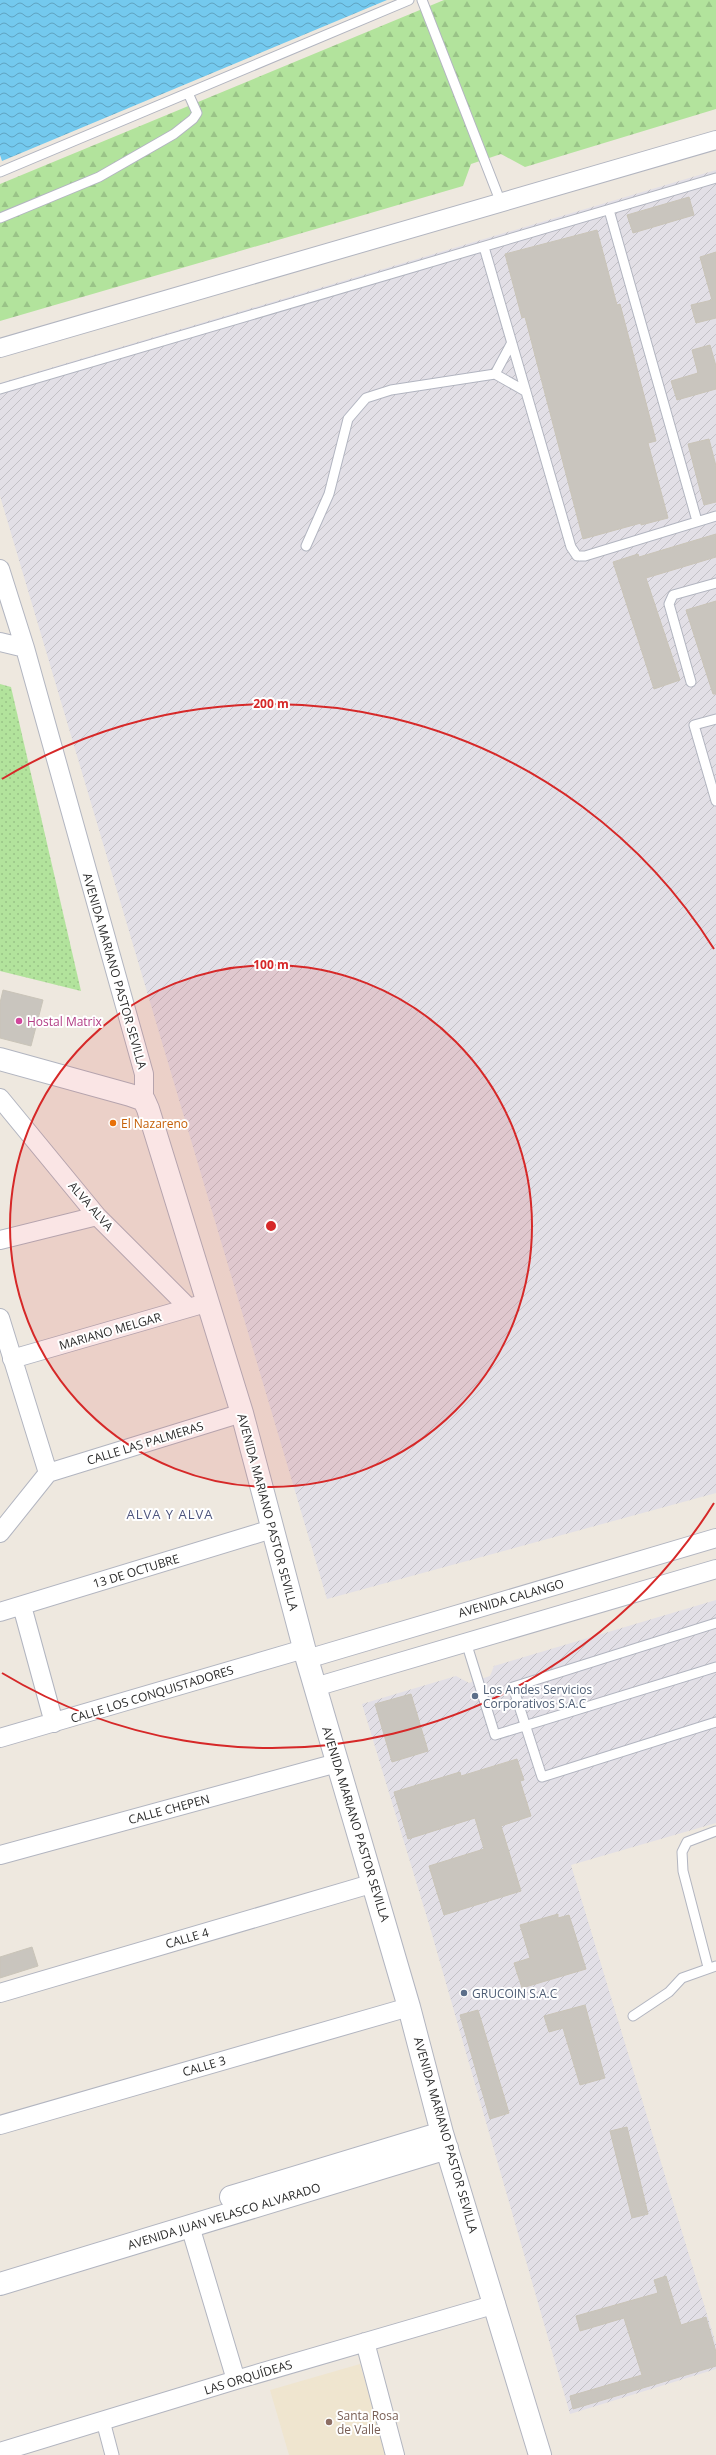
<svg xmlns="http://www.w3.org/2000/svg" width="716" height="2455" viewBox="0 0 716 2455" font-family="'Open Sans',sans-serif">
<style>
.industrial{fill:url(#industrial-furrows)}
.education{fill:#efe5cf}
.grass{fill:url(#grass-dots)}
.forest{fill:url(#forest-firs)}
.water{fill:url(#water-waves)}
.building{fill:#c9c5be;stroke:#c9c4b8}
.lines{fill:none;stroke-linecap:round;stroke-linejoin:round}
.service-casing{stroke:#b2b5c0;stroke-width:11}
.pedestrian-casing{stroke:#b2b5c0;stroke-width:15}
.minor-casing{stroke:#b2b5c0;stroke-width:20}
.tertiary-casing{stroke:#b2b5c0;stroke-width:24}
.service{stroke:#fff;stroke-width:9}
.pedestrian{stroke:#fff;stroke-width:13}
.minor{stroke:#fff;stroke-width:18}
.tertiary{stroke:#fff;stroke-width:22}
.ring{fill:none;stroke:#d62828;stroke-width:2}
.hotel-dot{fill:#d1479c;stroke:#fff;stroke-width:1.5}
.food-dot{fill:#e8710a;stroke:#fff;stroke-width:1.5}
.service-dot{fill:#5c6f8a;stroke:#fff;stroke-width:1.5}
.education-dot{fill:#8d6e63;stroke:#fff;stroke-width:1.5}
.labels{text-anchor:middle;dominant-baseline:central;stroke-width:4;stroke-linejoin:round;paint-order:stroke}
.street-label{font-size:12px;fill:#2c2c2c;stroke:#fff}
.hotel-label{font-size:12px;fill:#b23c85;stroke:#fff;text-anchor:start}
.food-label{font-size:12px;fill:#c56008;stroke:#fff;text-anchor:start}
.service-label{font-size:12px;fill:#4e5e75;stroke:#fff;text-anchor:start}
.education-label{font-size:12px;fill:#785e54;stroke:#fff;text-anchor:start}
.neighbourhood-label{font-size:13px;letter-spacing:1px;fill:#4d547d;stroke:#fff}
.centre{fill:#d62828;stroke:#fff;stroke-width:2}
.ring-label{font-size:12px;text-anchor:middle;font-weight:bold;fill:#d62828;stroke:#fff;stroke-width:4;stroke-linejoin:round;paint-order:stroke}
</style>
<defs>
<pattern id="industrial-furrows" width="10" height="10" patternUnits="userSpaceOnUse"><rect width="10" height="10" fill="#e2dfe6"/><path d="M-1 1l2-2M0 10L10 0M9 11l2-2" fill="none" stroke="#c2c0c5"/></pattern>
<pattern id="grass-dots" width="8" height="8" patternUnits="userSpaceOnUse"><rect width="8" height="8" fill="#b2e39c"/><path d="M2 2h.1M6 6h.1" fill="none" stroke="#99c387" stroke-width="1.8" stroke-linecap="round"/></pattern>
<pattern id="forest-firs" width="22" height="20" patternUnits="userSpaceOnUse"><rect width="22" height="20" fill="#b2e39c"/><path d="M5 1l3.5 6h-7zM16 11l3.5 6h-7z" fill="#99c387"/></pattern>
<pattern id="water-waves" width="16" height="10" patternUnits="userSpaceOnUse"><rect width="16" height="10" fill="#74c9ee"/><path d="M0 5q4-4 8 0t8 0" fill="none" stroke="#5fa3c1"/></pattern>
</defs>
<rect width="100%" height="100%" fill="#eee8df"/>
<!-- industrial -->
<path class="industrial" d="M716 170V1493L327 1599 0 496V383Z
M716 1600V1823L571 1865 716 2344V2369L570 2414 429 1924 362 1704 456 1676 469 1683 490 1676 494 1666Z"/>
<!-- education -->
<path class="education" d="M360 2364 387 2455H289L270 2390Z"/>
<!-- grass -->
<path class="grass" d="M0 684 11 687 81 991 0 971Z"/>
<!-- forest -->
<path class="forest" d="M444 0H716V109L525 167 501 154 471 164 463 186 0 321V184Z"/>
<!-- water -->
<path class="water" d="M0 0H387L2 161 0 155Z"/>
<!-- building -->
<path class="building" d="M689 197 694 215 633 233 627 215Z
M597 230 617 305 620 304 656 441 648 443 668 518 641 525V523L583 539 525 317 522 318 505 254Z
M716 252V318L696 323 691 305 712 300 700 257Z
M710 345 716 366V389L677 400 671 381 698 373 692 350Z
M709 439 716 466V502L704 505 688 444Z
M716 534V557L646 578 680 680 654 689 613 562 638 554 639 557Z
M716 601V694H713L686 610Z
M3 990 43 1000 31 1046 0 1038V1003Z
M411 1694 428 1751 392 1762 375 1704Z
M517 1759 524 1780 520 1781 531 1816 501 1826 521 1891 444 1915 429 1866 484 1849 475 1818 408 1839 394 1792 460 1772 461 1776Z
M558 1914V1918L569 1915 586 1969 522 1988 514 1963 530 1958 520 1925Z
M32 1947 38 1966 0 1978V1957Z
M585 2005 605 2078 580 2085 563 2028 549 2032 544 2016Z
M478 2010 509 2113 490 2119 460 2015Z
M627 2127 648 2214 632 2218 610 2131Z
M666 2276 681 2325 706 2317 716 2352V2366L573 2409 570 2396 642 2375 624 2318 580 2331 576 2316 658 2293 654 2280Z"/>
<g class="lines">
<defs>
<path id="service" d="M422 0 501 203
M0 172 409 0
M609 210 697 521
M0 218 99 177 174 134 193 119 197 113 188 93
M484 247 571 547 577 556H585L716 516
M495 374 511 344
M0 389 716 178
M306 546 329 494 348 419 366 398 391 390 495 374 525 391
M691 682 669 604 673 595 716 583
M716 719 694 725 716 801
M716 1623 513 1687 542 1777 716 1722
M466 1642 495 1735 716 1667
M708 1967 683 1871 682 1852 687 1842 716 1831
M633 2016 669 1992 682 1978 716 1966"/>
<path id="pedestrian" d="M103 2421 112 2455"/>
<path id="minor" d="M0 348 716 140
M0 569 25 648 144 1074V1100
M0 642 25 648
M0 1098 97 1216 189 1308
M0 1240 97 1216
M0 1318 48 1473
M12 1359 199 1305
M48 1473 242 1413
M0 1533 48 1473
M22 1606 54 1723
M0 1612 272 1529
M307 1659 716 1538
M315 1687 716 1569
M0 1738 304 1649
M0 1855 337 1763
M0 1993 374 1883
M0 2125 409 2007
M190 2226 236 2380
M365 2342 395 2455
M0 2452 236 2380 496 2304"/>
<path id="tertiary" d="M0 1059 130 1095 144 1100 148 1109 242 1413 307 1659 409 2007 442 2133 540 2455
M231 2197 442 2133
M0 2284 447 2148"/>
</defs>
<!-- service casing -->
<use href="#service" class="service-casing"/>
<!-- pedestrian casing -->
<use href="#pedestrian" class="pedestrian-casing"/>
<!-- minor casing -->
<use href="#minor" class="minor-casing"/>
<!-- tertiary casing -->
<use href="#tertiary" class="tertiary-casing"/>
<!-- service -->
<use href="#service" class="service"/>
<!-- pedestrian -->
<use href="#pedestrian" class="pedestrian"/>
<!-- minor -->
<use href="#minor" class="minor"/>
<!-- tertiary -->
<use href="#tertiary" class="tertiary"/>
</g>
<!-- distance rings -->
<circle cx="271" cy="1226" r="261" fill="#d62828" fill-opacity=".12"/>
<g class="ring">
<circle cx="271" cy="1226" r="261"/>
<path d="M714 1503A522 522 0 0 1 2 1673M2 779A522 522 0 0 1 714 949"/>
</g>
<!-- markers -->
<circle class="hotel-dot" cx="19" cy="1021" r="4"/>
<circle class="food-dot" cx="113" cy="1123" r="4"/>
<g class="service-dot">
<circle cx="475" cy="1696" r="4"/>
<circle cx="464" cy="1993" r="4"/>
</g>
<circle class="education-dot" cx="329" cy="2422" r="4"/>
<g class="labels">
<!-- street labels -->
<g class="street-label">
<text transform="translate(115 971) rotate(74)">AVENIDA MARIANO PASTOR SEVILLA</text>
<text transform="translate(91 1206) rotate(49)">ALVA ALVA</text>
<text transform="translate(110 1331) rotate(-16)">MARIANO MELGAR</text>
<text transform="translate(145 1443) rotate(-17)">CALLE LAS PALMERAS</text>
<text transform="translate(268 1512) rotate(75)">AVENIDA MARIANO PASTOR SEVILLA</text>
<text transform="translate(136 1571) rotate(-17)">13 DE OCTUBRE</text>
<text transform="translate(511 1598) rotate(-16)">AVENIDA CALANGO</text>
<text transform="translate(152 1694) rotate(-17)">CALLE LOS CONQUISTADORES</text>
<text transform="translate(169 1809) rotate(-15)">CALLE CHEPEN</text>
<text transform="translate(356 1824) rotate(73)">AVENIDA MARIANO PASTOR SEVILLA</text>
<text transform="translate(187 1938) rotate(-16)">CALLE 4</text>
<text transform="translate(204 2066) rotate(-16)">CALLE 3</text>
<text transform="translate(446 2135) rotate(74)">AVENIDA MARIANO PASTOR SEVILLA</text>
<text transform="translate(224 2216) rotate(-17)">AVENIDA JUAN VELASCO ALVARADO</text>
<text transform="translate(248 2377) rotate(-17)">LAS ORQUÍDEAS</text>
</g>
<!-- hotel labels -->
<g class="hotel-label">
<text x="27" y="1021">Hostal Matrix</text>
</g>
<!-- food labels -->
<g class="food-label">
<text x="121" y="1123">El Nazareno</text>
</g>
<!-- service labels -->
<g class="service-label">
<text x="483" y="1689">Los Andes Servicios<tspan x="483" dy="14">Corporativos S.A.C</tspan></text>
<text x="472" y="1993">GRUCOIN S.A.C</text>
</g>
<!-- education labels -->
<g class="education-label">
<text x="337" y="2415">Santa Rosa<tspan x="337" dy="14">de Valle</tspan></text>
</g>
<!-- neighbourhood labels -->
<g class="neighbourhood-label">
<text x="170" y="1514">ALVA Y ALVA</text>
</g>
</g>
<circle cx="271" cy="1226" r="6" class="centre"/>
<g class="ring-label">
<text x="271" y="708">200 m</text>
<text x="271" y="969">100 m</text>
</g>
</svg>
